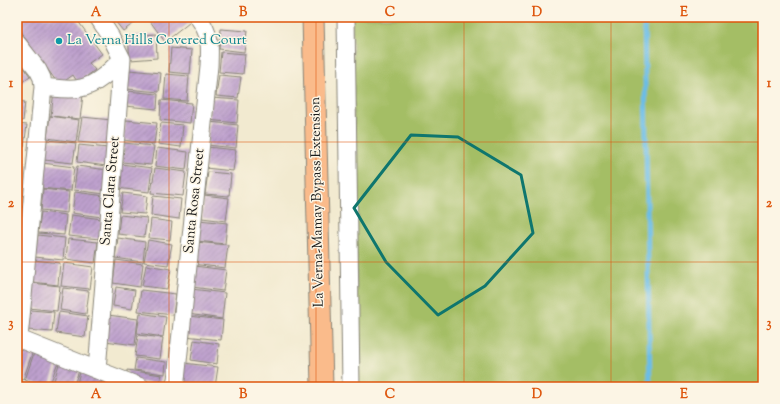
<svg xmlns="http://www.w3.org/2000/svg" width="780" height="404" viewBox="0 0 780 404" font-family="'Sorts Mill Goudy',serif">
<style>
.green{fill:#a4be65;stroke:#606d40}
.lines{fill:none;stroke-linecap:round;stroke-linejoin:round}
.stream{stroke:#6bbde7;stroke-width:5}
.building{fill:url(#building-hatch)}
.minor-casing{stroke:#878376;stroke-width:19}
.major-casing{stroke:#878376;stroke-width:23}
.minor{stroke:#fff;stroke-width:17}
.major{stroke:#fabb8b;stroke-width:21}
.marked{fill:none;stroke:#0f766e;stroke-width:3;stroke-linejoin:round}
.grid{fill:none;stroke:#de560d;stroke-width:1;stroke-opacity:0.55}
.culture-dot{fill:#0f9aa8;stroke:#fcf5e5;stroke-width:1.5}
.labels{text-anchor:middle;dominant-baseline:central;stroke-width:3;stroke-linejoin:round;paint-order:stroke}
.culture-label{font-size:14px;fill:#0d838f;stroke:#fcf5e5;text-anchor:start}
.street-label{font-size:14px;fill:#1c1c1c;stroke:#fcf5e5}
.neatline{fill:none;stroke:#de560d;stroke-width:1.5}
.grid-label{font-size:13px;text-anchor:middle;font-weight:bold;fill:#de560d}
</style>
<defs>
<pattern id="building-hatch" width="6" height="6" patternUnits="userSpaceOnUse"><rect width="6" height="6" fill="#bea0ce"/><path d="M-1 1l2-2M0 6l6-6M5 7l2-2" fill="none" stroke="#9a82a6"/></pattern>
</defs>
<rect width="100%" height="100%" fill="#fcf5e5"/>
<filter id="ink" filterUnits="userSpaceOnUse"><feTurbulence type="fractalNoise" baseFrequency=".025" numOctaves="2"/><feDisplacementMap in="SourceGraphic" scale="8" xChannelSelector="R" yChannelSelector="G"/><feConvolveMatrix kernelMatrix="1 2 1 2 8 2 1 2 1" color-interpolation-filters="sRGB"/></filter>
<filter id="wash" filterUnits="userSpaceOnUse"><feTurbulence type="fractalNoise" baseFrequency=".012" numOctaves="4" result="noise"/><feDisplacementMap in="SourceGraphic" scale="16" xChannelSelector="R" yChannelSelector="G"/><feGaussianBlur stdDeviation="0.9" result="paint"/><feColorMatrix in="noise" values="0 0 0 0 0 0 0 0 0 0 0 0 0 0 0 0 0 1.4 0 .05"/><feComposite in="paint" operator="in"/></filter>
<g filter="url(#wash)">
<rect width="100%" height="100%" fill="#f2ead0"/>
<!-- green -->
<path class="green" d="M352 17H763V387H358Z"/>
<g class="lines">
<!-- stream -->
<path class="stream" d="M644 17 650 387"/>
</g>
<g id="blocks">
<!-- building -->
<path class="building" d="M19 17H75L102 54 89 63 95 70 78 83 73 75 59 85 17 27V19Z
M112 17H140L141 18 123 31Z
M155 17H193L194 19 165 42 150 21Z
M221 29 247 31 244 52 219 49Z
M156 34 157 58 130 60 128 36Z
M171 48 192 50 190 74 169 72Z
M221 52 245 54 243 74 219 72Z
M18 59 30 76 17 86V60Z
M129 70 161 73 159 92 127 89Z
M166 74 189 76 187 101 164 99Z
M219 75 241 77 238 98 216 96Z
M54 91 83 95 80 119 51 116Z
M127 91 158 94 157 109 125 106Z
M211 98 239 100 237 123 208 120Z
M161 100 192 103 190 123 160 120Z
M17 101 25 102 23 121H17Z
M50 116 79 120 76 142 47 138Z
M82 117 112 120 109 145 78 142Z
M126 120 157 123 154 144 123 140Z
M209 122 238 125 236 148 207 145Z
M161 123 183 125 181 147 158 144Z
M17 124 27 125 24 147 17 146Z
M47 140 76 143 73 163 44 160Z
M124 143 154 146 151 165 122 162Z
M79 145 108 148 106 166 77 162Z
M207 147 236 150 233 171 205 168Z
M157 148 188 152 186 170 155 166Z
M42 163 74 167 71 191 40 188Z
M121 164 152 168 149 192 117 188Z
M77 166 108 170 105 194 74 190Z
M155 168 186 172 183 196 151 193Z
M208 172 231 174 229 196 205 194Z
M43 189 69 192 67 213 41 210Z
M75 192 105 196 102 217 72 213Z
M123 193 147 196 145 214 120 212Z
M204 195 229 198 226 221 202 218Z
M153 196 181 199 179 219 151 215Z
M41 212 66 215 64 235 38 233Z
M71 215 102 219 100 239 68 236Z
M120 215 147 218 144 237 118 234Z
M17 219H23L21 242H17Z
M151 219 172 222 170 240 149 238Z
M199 220 227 223 225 244 197 241Z
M38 235 65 238 63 260 35 257Z
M118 238 145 242 143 262 115 258Z
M68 239 98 242 95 263 66 259Z
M148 240 172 244 168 265 144 262Z
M195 242 228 245 225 268 192 264Z
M17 244 20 245 18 259H17Z
M34 260 60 263 58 285 32 282Z
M116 260 143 264 140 287 113 283Z
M64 263 93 267 90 289 61 286Z
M146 265 171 269 167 289 142 286Z
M194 266 226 270 223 291 192 287Z
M31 283 60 286 57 311 29 308Z
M116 287 135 290 132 309 113 306Z
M63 288 89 291 86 314 60 310Z
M191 289 225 293 222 319 188 314Z
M141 290 176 294 173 315 138 311Z
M30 310 54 312 52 332 27 330Z
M59 312 88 316 85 337 56 333Z
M140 313 166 317 163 337 137 333Z
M108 315 138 319 135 345 105 341Z
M188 316 223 320 221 340 185 336Z
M138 335 163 338 160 359 135 356Z
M194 340 219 344 217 364 191 360Z
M17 346 33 351 23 380 17 378Z
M35 350 59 359 49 387H46L25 380Z
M136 358 166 362 165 374 134 370Z
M60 361 80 368 73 387H52Z
M183 363 218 367 215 387H189L180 386Z
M127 370 162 375 159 384 127 381Z
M80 372 102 379 100 387H76Z
M104 379 123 387H102Z
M17 380 23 382 21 387H17Z
M25 383 36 387H23Z"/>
</g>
</g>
<g filter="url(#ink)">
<use href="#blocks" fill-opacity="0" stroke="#878376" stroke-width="1"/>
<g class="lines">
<defs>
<path id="minor" d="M346 17 351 387
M17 43 38 70 42 78 43 87 19 338
M43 87C56 88 69 91 81 88 97 85 111 70 122 59
M17 338 97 370 141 387
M97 370 122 59 111 37 98 17
M173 387 176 380 209 66C210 45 211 35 198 17"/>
<path id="major" d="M313 17 322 387"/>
</defs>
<!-- minor casing -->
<use href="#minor" class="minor-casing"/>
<!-- major casing -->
<use href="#major" class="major-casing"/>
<!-- minor -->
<use href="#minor" class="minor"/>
<!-- major -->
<use href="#major" class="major"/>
</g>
</g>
<!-- marked area -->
<path class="marked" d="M411 135 458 137 521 175 533 233 485 286 438 315 386 262 354 208Z"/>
<!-- grid -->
<path class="grid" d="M169 17V387M316 17V387M464 17V387M611 17V387M17 142H763M17 262H763"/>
<!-- markers -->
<circle class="culture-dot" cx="59" cy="41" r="4"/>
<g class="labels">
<!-- culture labels -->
<g class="culture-label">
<text x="67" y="41">La Verna Hills Covered Court</text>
</g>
<!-- street labels -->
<g class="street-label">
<text transform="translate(111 191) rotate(-85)">Santa Clara Street</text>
<text transform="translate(195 201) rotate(-84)">Santa Rosa Street</text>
<text transform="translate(318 202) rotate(-91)">La Verna-Mamay Bypass Extension</text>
</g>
</g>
<!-- margin -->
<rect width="780" height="404" fill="none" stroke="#fcf5e5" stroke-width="44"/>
<rect x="22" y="22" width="736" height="360" class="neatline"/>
<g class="grid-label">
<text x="96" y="16">A</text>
<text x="243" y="16">B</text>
<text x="390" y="16">C</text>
<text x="537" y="16">D</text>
<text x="684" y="16">E</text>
<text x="11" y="87">1</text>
<text x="769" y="87">1</text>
<text x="11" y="207">2</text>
<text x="769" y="207">2</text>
<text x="11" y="327">3</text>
<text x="769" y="327">3</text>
<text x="96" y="398">A</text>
<text x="243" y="398">B</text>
<text x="390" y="398">C</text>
<text x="537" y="398">D</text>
<text x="684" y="398">E</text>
</g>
</svg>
